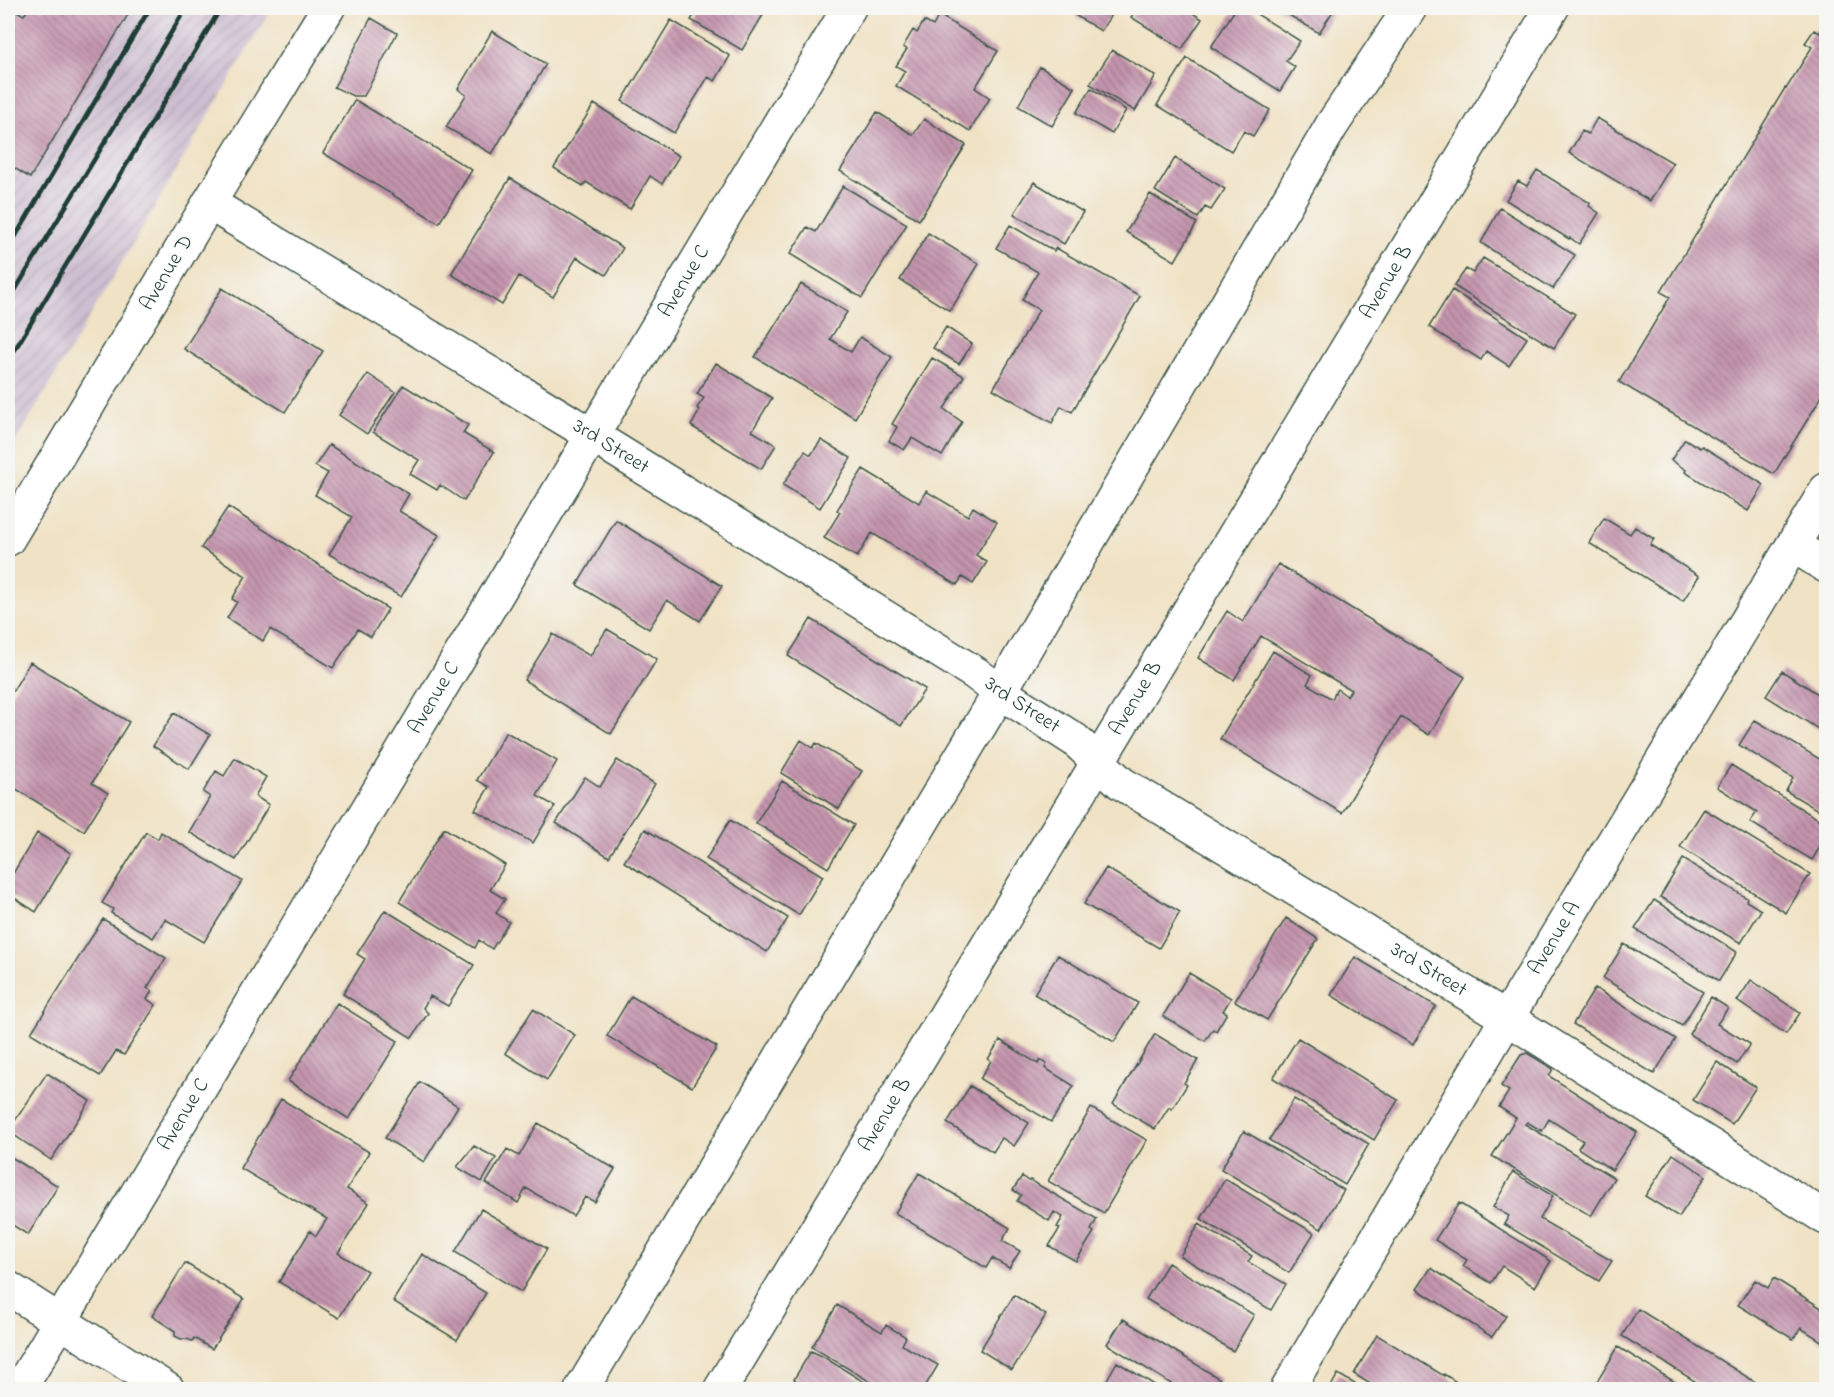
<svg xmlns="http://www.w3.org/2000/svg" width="1834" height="1397" viewBox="0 0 1834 1397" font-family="'Indie Flower',sans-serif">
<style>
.industrial{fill:url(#industrial-furrows)}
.building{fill:url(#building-back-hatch)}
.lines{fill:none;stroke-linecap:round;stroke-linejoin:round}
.street-casing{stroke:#3e564a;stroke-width:36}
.street{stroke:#fff;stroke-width:33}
.rail{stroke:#1f3d34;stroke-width:4.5}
.labels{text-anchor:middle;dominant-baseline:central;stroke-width:5;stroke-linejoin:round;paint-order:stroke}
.street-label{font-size:21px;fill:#1f3d34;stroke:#f6f6f2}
</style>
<defs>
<pattern id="industrial-furrows" width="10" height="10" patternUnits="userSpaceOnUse" patternTransform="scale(1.5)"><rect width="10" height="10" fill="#cebed1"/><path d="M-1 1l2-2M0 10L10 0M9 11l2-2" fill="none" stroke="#b0a4b4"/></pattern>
<pattern id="building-back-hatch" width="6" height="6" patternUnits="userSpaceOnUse" patternTransform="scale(1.5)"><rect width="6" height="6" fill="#c494ae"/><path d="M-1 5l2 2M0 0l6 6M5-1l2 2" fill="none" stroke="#9f7a8e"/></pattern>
</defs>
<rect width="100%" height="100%" fill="#f6f6f2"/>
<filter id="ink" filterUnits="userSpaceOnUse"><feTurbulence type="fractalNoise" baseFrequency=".0167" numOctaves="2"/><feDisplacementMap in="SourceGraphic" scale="12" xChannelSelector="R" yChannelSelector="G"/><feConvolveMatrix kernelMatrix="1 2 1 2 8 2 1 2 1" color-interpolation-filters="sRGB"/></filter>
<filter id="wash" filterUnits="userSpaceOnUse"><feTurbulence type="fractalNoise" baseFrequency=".008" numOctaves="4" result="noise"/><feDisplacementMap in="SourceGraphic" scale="24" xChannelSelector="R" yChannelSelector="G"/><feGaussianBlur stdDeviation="1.35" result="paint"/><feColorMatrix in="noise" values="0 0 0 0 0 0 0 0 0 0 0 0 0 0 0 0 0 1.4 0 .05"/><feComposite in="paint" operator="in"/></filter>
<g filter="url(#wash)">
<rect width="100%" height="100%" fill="#f0e2c5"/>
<!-- industrial -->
<path class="industrial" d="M8 8H272L8 455Z"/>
<g id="blocks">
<!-- building -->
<path class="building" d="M8 8H11L24 15 29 8H132L30 178 8 164Z
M699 8H761L766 10 742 50 691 20Z
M1063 8H1114L1115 9 1101 31Z
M1137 8H1185L1202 19 1182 49 1131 17Z
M1236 8H1247L1300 41 1286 61 1295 67 1280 91 1211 47Z
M1277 8H1335L1319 33Z
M939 15 998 51 975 88 990 98 970 131 896 86 905 71 896 66 907 49 903 47 913 30 917 33 924 21 933 26Z
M371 18 397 33 364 96H353L334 87Z
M671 20 730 56 715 81 708 77 674 133 622 101Z
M1826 23V384L1823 389 1825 391 1774 474 1619 382 1670 297 1661 292 1785 88 1786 89 1812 47 1805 43 1814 30 1820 33Z
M492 31 546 64 492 154 446 127 466 95 458 89Z
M1112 50 1156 76 1135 111 1090 84Z
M1187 58 1270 110 1253 136 1244 131 1231 151 1157 105Z
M1040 67 1075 88 1052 126 1018 106Z
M1091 88 1126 110 1112 134 1076 113Z
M355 100 472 170 439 223 323 153Z
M594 104 679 156 662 184 650 176 630 209 586 182 583 186 554 168Z
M877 112 913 135 924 119 966 145 919 220 840 171Z
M1597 118 1673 163 1650 201 1569 153 1582 131 1588 134Z
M1175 158 1225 189 1211 210 1205 207 1198 218 1155 191Z
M1537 170 1590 203 1589 206 1599 213 1579 244 1570 238 1569 239 1506 200 1518 181 1527 186Z
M510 178 623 248 606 275 577 257 553 297 519 276 502 305 451 274Z
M1034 182 1083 212 1064 244 1014 214Z
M843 186 907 224 862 298 790 254 807 227 816 232Z
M1150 194 1197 223 1175 261 1126 232Z
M1500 208 1575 255 1553 289 1481 243Z
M1010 225 1054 251 1056 248 1140 296 1072 412 1061 406 1052 423 993 389 1039 310 1022 300 1038 272 996 248Z
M928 233 979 264 950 311 900 280Z
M1483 258 1575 314 1554 348 1454 286 1466 269 1473 273Z
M801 284 847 312 830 339 851 352 860 337 892 357 855 418 755 357Z
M222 288 323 351 285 412 184 349Z
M1452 290 1527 338 1509 366 1486 351 1481 360 1429 327Z
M946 327 972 344 959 364 933 348Z
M932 358 964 376 944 409 962 422 942 456 912 438 904 450 889 441 897 427 892 424Z
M716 363 772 398 752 431 776 445 761 469 691 426 700 410 697 408 704 398 697 394Z
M368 374 395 392 367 434 339 415Z
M403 385 468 425 463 433 494 452 464 501 440 485 437 490 410 474 419 460 373 432Z
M1685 439 1700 448 1702 446 1764 485 1748 511 1685 472 1686 470 1671 460Z
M821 440 851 458 820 508 783 485 805 451 811 455Z
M329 445 409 494 399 511 439 535 401 597 329 554 352 517 315 495 328 473 315 466Z
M863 469 919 503 926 491 968 516 973 507 997 522 976 555 987 562 973 584 962 577 957 585 872 533 857 557 824 538 840 512 837 510Z
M228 507 388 609 371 637 358 629 333 668 270 629 263 641 227 618 237 602 232 599 246 576 201 548Z
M1604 518 1630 534 1635 527 1654 539 1650 545 1699 576 1683 601 1589 543Z
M616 520 722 586 700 621 667 600 649 629 577 585Z
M1278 564 1465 677 1429 735 1401 717 1342 813 1220 739 1273 651 1312 675 1307 684 1332 699 1337 689 1347 696 1351 690 1261 636 1234 680 1198 658 1227 611 1243 622Z
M811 619 925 689 901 726 788 656Z
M607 629 657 659 611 734 524 680 553 634 590 656Z
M30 662 129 722 92 783 108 793 84 831 8 784V699Z
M1782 671 1826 699V734L1766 696Z
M174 713 210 735 189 769 153 746Z
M1755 720 1826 763V815L1786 791 1793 778 1739 745Z
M506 732 557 761 537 796 555 806 533 843 475 810 489 787 477 780Z
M801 740 813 748 816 743 862 771 839 809 781 773Z
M235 758 266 777 255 796 269 805 236 860 189 832 210 797 203 792 216 771 224 776Z
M617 760 655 784 609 857 556 823 585 777 600 787Z
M1731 765 1826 824V837L1812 860 1750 822 1757 812 1717 787Z
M782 781 854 825 828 868 756 823Z
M1704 809 1810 874 1786 913 1680 847Z
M730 820 823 876 799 915 706 859Z
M444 828 505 865 490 890 505 899 496 913 509 922 492 949 479 940 475 948 399 902Z
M645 829 788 918 767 952 624 862Z
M146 832 158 839 161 832 242 881 204 942 165 919 153 938 111 913 113 909 102 903Z
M37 833 71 853 36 912 8 894V882Z
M1683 859 1747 898 1746 901 1761 910 1741 943 1660 897Z
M1106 868 1180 912 1159 948 1084 904Z
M1654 900 1737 952 1719 981 1635 929Z
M385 910 474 965 448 1006 430 996 423 1008 428 1013 412 1038 343 994 365 959 357 954Z
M1286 918 1318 939 1267 1020 1235 1001Z
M103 919 166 958 147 988 152 991 147 999 156 1005 124 1055 116 1051 100 1076 31 1033Z
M1624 944 1703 992 1682 1026 1603 978Z
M1058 955 1138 1003 1114 1042 1034 994Z
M1355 957 1436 1006 1413 1045 1331 995Z
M1189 973 1231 998 1223 1011 1227 1013 1216 1031 1213 1029 1205 1041 1163 1016Z
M1751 980 1800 1013 1786 1034 1737 1001Z
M1595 988 1676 1039 1654 1074 1573 1024Z
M631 996 717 1047 692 1087 607 1036Z
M1711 997 1728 1008 1717 1024 1750 1044 1737 1064 1689 1034Z
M337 1003 398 1041 349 1119 288 1081Z
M533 1009 575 1035 547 1080 505 1053Z
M1155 1034 1198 1060 1184 1083 1187 1085 1172 1109 1169 1107 1155 1129 1113 1104Z
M1298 1038 1398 1100 1374 1140 1273 1078Z
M1000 1040 1038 1064 1040 1060 1047 1064 1045 1068 1074 1086 1051 1122 980 1079 991 1061 988 1059Z
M1527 1053 1553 1069 1549 1076 1637 1132 1612 1170 1579 1149 1578 1148 1583 1141 1549 1119 1542 1131 1527 1122 1525 1124 1614 1178 1591 1216 1492 1156 1516 1118 1499 1107 1509 1091 1501 1086 1521 1055Z
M1717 1062 1756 1087 1732 1124 1693 1100Z
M47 1073 90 1101 51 1160 8 1131Z
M420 1082 458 1106 424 1162 385 1138Z
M970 1086 1029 1123 1014 1146 1002 1138 993 1152 947 1123Z
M281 1099 369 1152 347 1189 369 1203 338 1253 367 1271 339 1318 279 1282 310 1231 316 1236 327 1219 240 1168Z
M1294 1099 1369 1144 1345 1185 1269 1140Z
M1091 1108 1147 1140 1104 1213 1048 1181Z
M538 1123 615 1169 595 1202 585 1197 573 1216 526 1188 518 1203 486 1183 507 1149 519 1156Z
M1244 1131 1344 1190 1321 1229 1221 1169Z
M474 1146 496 1158 482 1182 457 1167Z
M1673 1154 1706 1176 1679 1217 1645 1196Z
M8 1155 58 1186 28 1235 8 1222Z
M1513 1172 1553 1196 1540 1219 1612 1261 1599 1281 1504 1224 1509 1216 1493 1207Z
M919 1173 1010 1228 1002 1241 1020 1251 1009 1268 992 1258 986 1268 895 1213Z
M1022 1176 1029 1181 1030 1180 1097 1219 1091 1230 1094 1232 1076 1261 1049 1246 1060 1228 1057 1227 1063 1217 1054 1212 1049 1221 1017 1201 1021 1195 1013 1190Z
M1225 1179 1314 1233 1289 1273 1201 1219Z
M1459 1203 1551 1261 1535 1287 1502 1266 1491 1283 1463 1266 1467 1260 1435 1240Z
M481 1209 547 1249 521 1292 455 1252Z
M1199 1224 1252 1256 1248 1262 1286 1284 1271 1310 1180 1256Z
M422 1254 486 1293 457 1340 393 1301Z
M185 1263 244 1299 212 1349 194 1338 192 1341 187 1339H181L175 1336V1331L152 1316Z
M1168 1263 1254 1315 1233 1351 1146 1299Z
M1431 1268 1506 1316 1492 1337 1417 1289Z
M1774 1278 1826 1311V1344L1801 1328 1793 1339 1738 1305 1755 1280 1768 1288Z
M1014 1295 1046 1315 1012 1370 980 1350Z
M837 1305 882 1332 886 1325 906 1337 902 1345 938 1365 923 1390H884L812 1347Z
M1638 1309 1768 1390H1709L1622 1336Z
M1123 1319 1220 1379 1213 1390H1181L1107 1344Z
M1377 1335 1444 1376V1374L1469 1390H1380L1354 1374Z
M1618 1347 1688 1390H1592Z
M811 1351 822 1356 877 1390H807L794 1379Z
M1117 1362 1163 1390H1101Z
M1338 1374 1365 1390H1329Z"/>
</g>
</g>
<g filter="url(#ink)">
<use href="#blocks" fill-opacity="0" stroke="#3e564a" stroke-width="1.5"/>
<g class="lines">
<defs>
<g id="street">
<path id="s1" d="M209 203 593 436 975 673 1000 692 1075 740 1121 783 1507 1018 1826 1218"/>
<path id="s2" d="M8 539 209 203 328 8"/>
<path d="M1793 545 1826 566"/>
<path d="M8 1288 168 1390"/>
<path id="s3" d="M19 1390 849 8"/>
<path d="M581 1390 1000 692 1332 125 1410 8"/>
<path id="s4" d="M720 1390 1552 8"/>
<path id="s5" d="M1287 1390 1507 1018 1826 490"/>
</g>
</defs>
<!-- street casing -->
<use href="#street" class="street-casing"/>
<!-- street -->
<use href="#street" class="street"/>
<!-- rail -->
<path class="rail" d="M8 249 150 8
M8 302 186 8
M8 361 221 8"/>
</g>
</g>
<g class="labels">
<!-- street labels -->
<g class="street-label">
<text stroke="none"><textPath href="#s2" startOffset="310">Avenue D</textPath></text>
<text stroke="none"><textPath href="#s3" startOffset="1293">Avenue C</textPath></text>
<text stroke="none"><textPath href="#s4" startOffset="1293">Avenue B</textPath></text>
<text stroke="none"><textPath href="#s1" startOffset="470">3rd Street</textPath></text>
<text stroke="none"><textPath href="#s3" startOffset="807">Avenue C</textPath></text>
<text stroke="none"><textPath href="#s4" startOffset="807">Avenue B</textPath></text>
<text stroke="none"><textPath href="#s1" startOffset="956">3rd Street</textPath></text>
<text stroke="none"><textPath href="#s5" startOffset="525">Avenue A</textPath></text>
<text stroke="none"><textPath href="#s1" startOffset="1442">3rd Street</textPath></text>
<text stroke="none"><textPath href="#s3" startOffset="321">Avenue C</textPath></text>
<text stroke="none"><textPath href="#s4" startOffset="321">Avenue B</textPath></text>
</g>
</g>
<!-- margin -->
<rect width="1834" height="1397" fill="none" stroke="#f6f6f2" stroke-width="30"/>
</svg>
